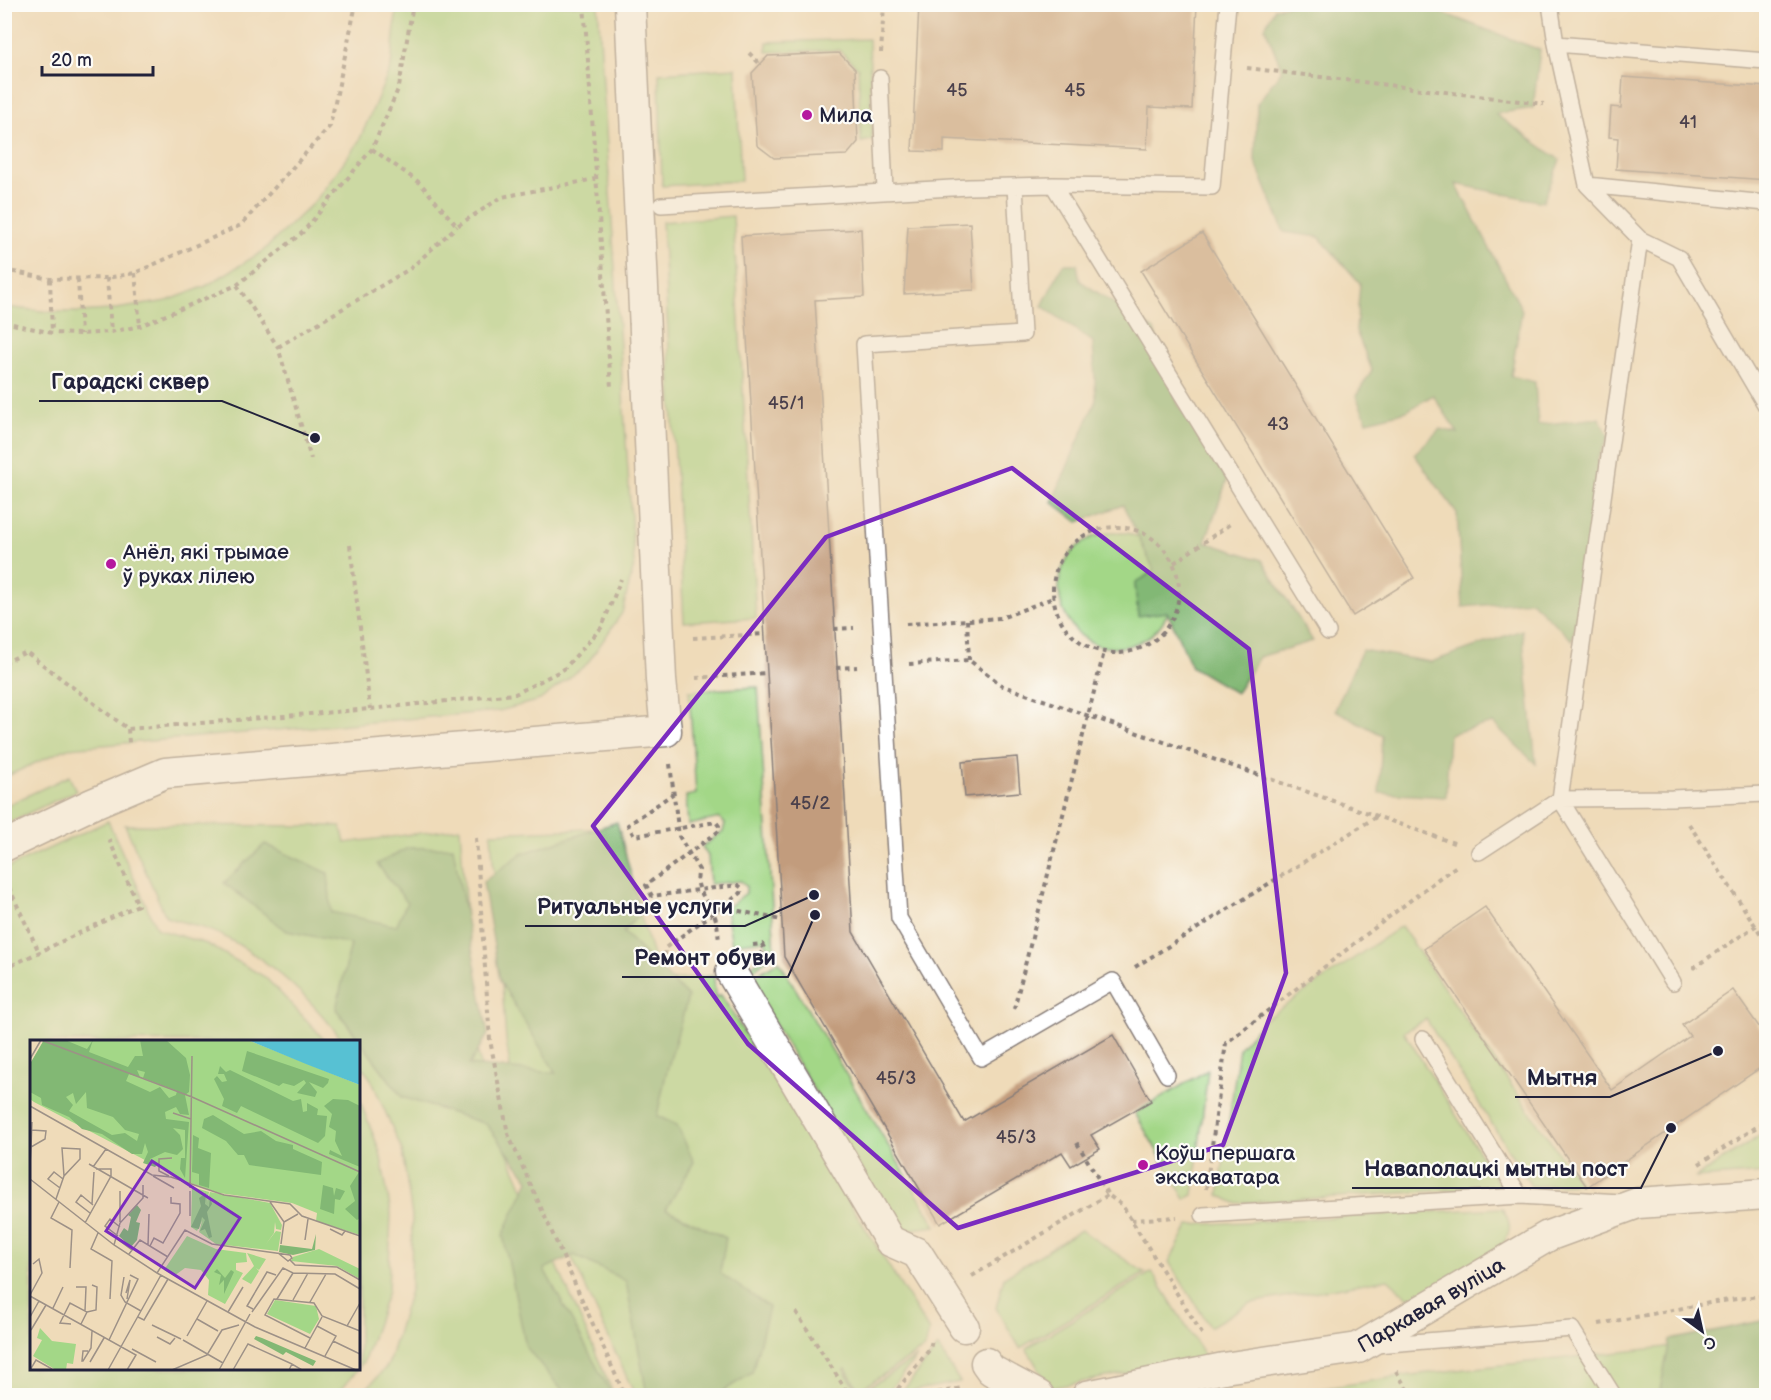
<svg xmlns="http://www.w3.org/2000/svg" width="1771" height="1400" viewBox="0 0 1771 1400" font-family="'Balsamiq Sans',sans-serif">
<style>
.green{fill:#a3d787;stroke:#627c61;stroke-width:1.5}
.forest{fill:#82b874;stroke:#526d58;stroke-width:1.5}
.building{fill:#c29c7d}
.lines{fill:none;stroke-linecap:round;stroke-linejoin:round}
.lane-casing{stroke:#887e7a;stroke-width:18}
.street-casing{stroke:#887e7a;stroke-width:33}
.path{stroke:#887e7a;stroke-width:4;stroke-dasharray:4.5 4.5;stroke-linecap:butt}
.lane{stroke:#fff;stroke-width:15}
.street{stroke:#fff;stroke-width:30}
.marked{fill:none;stroke:#7b2cbf;stroke-width:4.5;stroke-linejoin:round}
.poi-dot{fill:#b5179e;stroke:#fdfcf7;stroke-width:2}
.labels{text-anchor:middle;dominant-baseline:central;stroke-width:4.5;stroke-linejoin:round;paint-order:stroke}
.number-label{font-size:18px;fill:#4a404c}
.poi-label{font-size:21px;fill:#22223b;stroke:#fdfcf7;text-anchor:start}
.street-label{font-size:21px;fill:#22223b;stroke:#fdfcf7}
.inset-road{fill:none;stroke:#9d9187;stroke-width:1.5}
.view{fill:#7b2cbf;fill-opacity:0.15;stroke:#7b2cbf;stroke-width:3}
.inset-edge{fill:none;stroke:#22223b;stroke-width:3}
.leader{fill:none;stroke:#22223b;stroke-width:2}
.callout-dot{fill:#22223b;stroke:#fdfcf7;stroke-width:2}
.callout-label{font-size:22px;text-anchor:middle;font-weight:bold;fill:#22223b;stroke:#fdfcf7;stroke-width:4.5;stroke-linejoin:round;paint-order:stroke}
</style>
<rect width="100%" height="100%" fill="#fdfcf7"/>
<filter id="ink" filterUnits="userSpaceOnUse"><feTurbulence type="fractalNoise" baseFrequency=".0167" numOctaves="2"/><feDisplacementMap in="SourceGraphic" scale="12" xChannelSelector="R" yChannelSelector="G"/><feConvolveMatrix kernelMatrix="1 2 1 2 8 2 1 2 1" color-interpolation-filters="sRGB"/></filter>
<filter id="wash" filterUnits="userSpaceOnUse"><feTurbulence type="fractalNoise" baseFrequency=".008" numOctaves="4" result="noise"/><feDisplacementMap in="SourceGraphic" scale="24" xChannelSelector="R" yChannelSelector="G"/><feGaussianBlur stdDeviation="1.35" result="paint"/><feColorMatrix in="noise" values="0 0 0 0 0 0 0 0 0 0 0 0 0 0 0 0 0 1.4 0 .05"/><feComposite in="paint" operator="in"/></filter>
<g filter="url(#wash)">
<rect width="100%" height="100%" fill="#efdbb9"/>
<!-- green -->
<path class="green" d="M397 5H598L634 565 622 613 587 664 540 700 499 711 68 748 5 777V307L51 312H79L110 310 167 301 206 286 262 252 317 199 359 141 391 67Z
M869 39 872 140 861 142 858 68 839 50 767 52V42Z
M736 68 741 181 662 186 659 73Z
M733 216 756 618 684 622 662 222Z
M1109 533H1127L1144 539 1173 601C1165 623 1154 638 1131 645 1066 665 1029 568 1091 538 1097 535 1103 534 1109 533Z
M758 687 775 953 750 973 748 969 766 954 768 946 764 940 732 944 726 909 746 893V886L741 881 710 884 708 856 702 847 723 831 725 824 720 818 688 825 686 796 696 794 689 691Z
M69 776 76 791 5 824V806Z
M108 821 157 929 207 944 265 977 315 1029 325 1041 32 1042V1368L358 1369 336 1395H5V869Z
M125 825 341 826 345 843 460 828 475 1042 497 1129 614 1395H361L388 1365 411 1287 412 1216 402 1150 371 1079 359 1063 358 1042 343 1041C312 999 270 960 223 936 206 927 184 923 166 917Z
M613 828 661 981 714 976 715 998 721 995 929 1331 925 1348 859 1390 846 1369 844 1370 859 1393 917 1357 885 1395H635L534 1175 519 1124 506 1040 491 833Z
M1401 926 1580 1184 1531 1186 1426 1019 1404 1032 1501 1187 1235 1203 1219 1195 1239 1048 1264 1020Z
M779 961 936 1226 898 1231 748 980Z
M1208 1070 1193 1195 1185 1199 1135 1113Z
M358 1096 380 1152 391 1213 388 1291 364 1361 359 1367Z
M1766 1132V1173L1695 1178Z
M1502 1208C1513 1225 1511 1231 1501 1248L1411 1300 1388 1279 1250 1303 1210 1327 1169 1262 1189 1225Z
M1081 1230 1145 1273 1020 1348 996 1308 1004 1277Z
M1152 1272 1206 1358 1050 1388 1026 1348Z
M1766 1336V1395L1276 1396 1402 1376Z
M938 1347 960 1382 901 1393Z"/>
<!-- forest -->
<path class="forest" d="M1293 4 1422 5 1540 50 1533 108 1495 114 1560 160 1543 202 1456 184 1522 310 1511 376 1535 382 1538 425 1599 418 1609 436 1597 460 1608 482 1572 640 1531 601 1463 607 1457 513 1414 454 1440 429 1458 433 1433 395 1407 411 1367 421 1356 396 1372 370 1356 331 1360 283 1319 237 1284 232 1255 161 1257 104 1282 70 1265 27 1275 8Z
M1063 264H1077L1080 281 1154 330 1178 404 1227 480 1205 542 1262 560 1313 641 1259 657 1236 693 1192 667 1167 612 1138 616 1135 584 1154 570 1123 505 1078 522 1052 502 1096 400 1093 342 1042 306Z
M1522 630 1536 764 1493 723 1449 734 1446 797 1379 793 1382 735 1335 710 1362 650 1431 662Z
M617 822 641 912 623 932 688 997 666 1074 657 1116 677 1125 694 1162 666 1209 726 1238 720 1273 769 1307 752 1373 717 1395H647L626 1281 574 1255 544 1269 612 1395H566L526 1347 503 1235 529 1180 486 1124 402 1097 336 1009 351 944 287 931 224 883 265 844 328 873 331 912 396 926 407 902 377 864 408 848 453 847 488 1034 469 1065 556 1073 500 981 483 882 521 854Z
M1766 1320V1395H1659L1670 1340Z"/>
<g id="blocks">
<!-- building -->
<path class="building" d="M919 4H1197L1192 109 1149 107 1147 149 944 139V152L912 151Z
M839 53 855 69 858 142 847 155 774 158 757 145 752 73 768 56Z
M1623 77 1767 87V180L1616 169 1618 138 1609 137 1611 107 1621 108Z
M970 223 974 290 904 294 908 226Z
M861 229 864 297 815 300 853 932 964 1122 1113 1035 1151 1101 1091 1135 1100 1149 1071 1166 1062 1152 940 1224 784 957 741 236Z
M1202 233 1414 578 1353 616 1141 271Z
M1017 757 1020 792 965 797 962 762Z
M1485 907 1612 1090 1690 1036 1682 1025 1733 990 1767 1038V1063L1587 1187 1424 949Z"/>
</g>
</g>
<g filter="url(#ink)">
<use href="#blocks" fill-opacity="0" stroke="#887e7a" stroke-width="1.5"/>
<g class="lines">
<defs>
<path id="lane" d="M1550 4 1556 44 1587 185 1640 239 1560 799 1673 982
M1556 44 1766 61
M880 78 885 191
M1053 185 1328 632
M1587 185 1766 203
M1015 186 1023 334 864 344 899 918 981 1058 1113 981 1167 1075
M661 205 969 187 1053 185 1212 187 1228 4
M1640 239 1679 258 1766 406
M1479 852 1560 799 1672 798 1766 794
M1423 1039 1520 1196
M1203 1215 1520 1196 1620 1202
M1376 1345 1572 1329 1614 1396"/>
<g id="street">
<path d="M4 846 92 804 165 773 666 731 661 680 630 4"/>
<path d="M731 972 890 1241 917 1253 964 1327"/>
<path d="M986 1363 991 1370 1039 1396"/>
<path id="s1" d="M1087 1396 1224 1368 1358 1348 1548 1236 1638 1203 1766 1194"/>
</g>
</defs>
<!-- lane casing -->
<use href="#lane" class="lane-casing"/>
<!-- street casing -->
<use href="#street" class="street-casing"/>
<!-- path -->
<path class="path" d="M584 4 611 387
M749 53 760 64
M881 53 884 4
M1247 68 1544 104
M372 149 420 183 457 226 502 197 595 179
M4 270 50 279 107 278 135 273 241 225 330 126 356 4
M135 273 140 326
M107 278 111 332
M50 279 52 333
M78 279 81 334
M237 285 278 347 311 459
M4 322 52 333 81 334 111 332 140 326 237 285 303 232 372 149 399 87 413 4
M278 347 411 268 457 226
M1053 590a63 63 0 1 1 126 0a63 63 0 1 1-126 0Z
M350 545 370 709
M1174 563 1230 524
M967 620 969 660
M906 624 1001 618 1053 598
M834 629 854 628
M693 638 764 634
M4 663 26 652 128 729 370 709 515 694 564 669 602 627 621 579
M909 664 969 660 1003 686 1454 843
M836 668 857 667
M696 678 767 673
M128 729 129 743
M670 764 679 836 699 870C692 891 711 901 716 920 718 926 718 934 719 940
M674 793 628 825 634 836 716 822 719 826V831L646 885 652 896 738 885 742 888 741 893 665 948V954L668 957 704 952
M1689 824 1766 942
M476 838 490 1040 508 1134 625 1396
M5 879 39 952
M721 907 781 920
M753 945 762 944 764 948V951L760 955
M1135 967 1376 817
M1693 968 1766 919
M4 969 138 905 107 835
M1014 1009 1104 652
M1077 1143 1108 1195 1122 1205 1204 1337
M1699 1164 1766 1121
M1206 1189 1226 1043 1438 879 1458 865
M1131 1220 1177 1217
M972 1276 1108 1195
M796 1312 850 1396
M1599 1324 1715 1302 1766 1295
M1396 1371 1411 1396
M892 1396 930 1349 932 1340
M920 1396 962 1388"/>
<!-- lane -->
<use href="#lane" class="lane"/>
<!-- street -->
<use href="#street" class="street"/>
</g>
</g>
<!-- marked area -->
<path d="M0 0H1771V1400H0ZM1012 468 1249 649 1286 973 1223 1145 958 1228 748 1044 593 826 826 537Z" fill="#efdbb9" fill-opacity=".55" fill-rule="evenodd"/>
<path class="marked" d="M1012 468 1249 649 1286 973 1223 1145 958 1228 748 1044 593 826 826 537Z"/>
<!-- markers -->
<g class="poi-dot">
<circle cx="807" cy="115" r="6"/>
<circle cx="111" cy="564" r="6"/>
<circle cx="1143" cy="1165" r="6"/>
</g>
<g class="labels">
<!-- number labels -->
<g class="number-label">
<text x="957" y="90">45</text>
<text x="1075" y="90">45</text>
<text x="1688" y="122">41</text>
<text x="786" y="403">45/1</text>
<text x="1278" y="424">43</text>
<text x="810" y="803">45/2</text>
<text x="896" y="1078">45/3</text>
<text x="1016" y="1137">45/3</text>
</g>
<!-- poi labels -->
<g class="poi-label">
<text x="819" y="115">Мила</text>
<text x="123" y="552">Анёл, які трымае<tspan x="123" dy="24">ў руках лілею</tspan></text>
<text x="1155" y="1153">Коўш першага<tspan x="1155" dy="24">экскаватара</tspan></text>
</g>
<!-- street labels -->
<g class="street-label">
<text stroke="none"><textPath href="#s1" startOffset="360">Паркавая вуліца</textPath></text>
</g>
</g>
<!-- overview -->
<g transform="translate(30 1040)">
<rect width="330" height="330" fill="#efdbb9"/>
<path d="M14 0H218L330 45V195L286 181 287 173 262 163 189 153 155 141 4 62 0 59V24ZM162 147 179 152 175 175 167 191 161 187ZM180 152 240 163 252 185 251 190 246 189 245 182 244 193 236 204 246 191 251 192 248 211 186 204 169 192ZM157 196 186 209 216 213 217 222 206 223V230L213 233 195 264 178 255 179 240 171 230 155 228 144 236 134 230ZM289 209 330 229V239L307 226 261 221 263 217ZM217 213 236 219 229 230 226 228 229 231 221 244 212 239 224 226ZM245 260 286 266 289 279 280 294 237 274ZM10 288 22 301 46 304 43 324 37 323 36 330H26L3 316 12 300 7 298Z" fill="#a3d787"/>
<path d="M14 0H35L57 9 63 0 59 12 98 27 105 16H113L110 0H136L156 18 160 35 159 52 155 55 159 75 150 74 146 67 135 72 136 79 159 82 155 138 150 129 151 118H155V90L143 88 150 95 153 109 147 115 135 112 120 119 127 125 125 127 113 123 118 112 115 103 112 114H102L72 94 52 89 39 77 12 65 11 58 0 52V24ZM107 30 115 32 113 38 147 51 146 55 139 58 130 47 120 52 96 41 99 34 110 37ZM56 52 57 68 83 77 95 90 109 94 107 101 95 93 82 95 39 71 43 65 36 57 43 53 46 64ZM217 11 299 39 298 43 293 48 279 42 287 52 285 57 267 53 276 43 274 40 264 46 253 43 249 46 212 31ZM190 26 196 32 200 30 263 61 271 59 273 72 277 71V63L288 69 287 75 297 76 295 96 288 103 211 66 207 73 192 66 194 59 184 39 187 36 192 42 197 41 194 34H188ZM303 59 318 60 330 66V127L299 114 300 110 312 116 305 101 306 91 299 87 302 74 294 66ZM183 75 214 94 231 91 246 101 263 105V109L292 122 291 135 219 125 214 115H208L196 101 172 88 174 79ZM163 95 169 98 168 108 181 113 179 148 169 145V134L162 132ZM329 132 330 178 327 180 315 169 325 161 320 146ZM293 145 303 148 304 156 306 148 315 151 310 160 305 159 304 174 290 169ZM176 153 175 164 179 167 180 156 182 164 177 172 182 197 179 198 175 189 170 191 175 180 172 177 169 189 161 187 171 166 169 158ZM107 165 111 170 106 182 110 183 107 200 101 207 89 196 94 188 98 191 101 177 98 175ZM286 194 285 210 263 215 249 212 250 205 282 209ZM187 229 195 238 201 230 204 232 194 254V240L189 245 191 235 184 232ZM226 296 232 298 286 321 283 326 256 312 253 315 224 299Z" fill="#82b874" fill-rule="evenodd"/>
<path d="M218 0H330V45L276 24Z" fill="#57c1d3"/>
<path class="inset-road" d="M11 0 162 57 330 132M0 19 11 0M0 66 122 135 141 137 194 155 260 164 272 176 330 196M143 73 161 79M1 107 2 82M59 124 118 158M0 125 1 107 15 99 16 91 2 90M63 127 76 109M123 136 144 148M139 136 129 131V119L142 118M0 139 84 205 127 233 225 287 326 330M30 148 18 139 24 132 33 139M160 148 162 16M160 151V176M0 158V200M26 159 34 136 50 119V109L32 108 34 136M29 162 21 178 42 190 40 228M240 162 254 182M62 164 64 132M60 173 46 162 51 155 63 165M90 182V151M55 183 81 136V129H66M300 189 312 195 315 191M68 193 61 209 82 221 80 259M88 196 75 186 80 179 90 187M87 199 102 210M275 200 278 179M251 204 254 182 268 174M84 205 90 183 113 158V145M118 205 119 174M120 206 124 198 133 203 150 173V164L141 163V157M99 214 110 200 138 217M260 220 265 225 307 227 330 240M127 233 155 190 182 204 260 215 262 218 258 221 248 213M94 237 91 255 95 262 111 271M46 247H56L55 271M96 253 100 240 97 259M0 255 12 233 9 219 3 224M0 256 106 315 97 330M247 259 263 233M263 260 278 233M280 262 296 234M23 268 33 247M223 269 217 266 237 232 246 235M57 272 66 270 67 247 62 245M198 272 213 247M222 272 253 228 263 233 305 234 330 249M0 277 9 261M108 277 114 280 138 239M167 279 188 291M41 284 30 283 40 263 57 272 51 284M122 285 151 299M287 286 306 296 295 316M317 286 330 263M1 290 16 265M157 296 177 261M127 297 140 304 145 298M280 298 235 275 244 259 284 263 292 276 330 291M79 300 108 239 100 235M153 300 193 323M303 301 330 314M275 308 292 277M102 309 126 322M58 311H53L52 321H53L61 308 62 291M60 322 74 298M0 330 6 320 22 329M78 330 131 235M142 330 177 315 192 290 209 285M189 330 220 274M203 330 218 304 262 324M259 330 262 324 272 330"/>
<path class="view" d="M122 121 210 178 165 248 76 191Z"/>
<rect width="330" height="330" class="inset-edge"/>
</g>
<!-- callouts -->
<path class="leader" d="M315 438L222 401H39M814 895L745 926H525M815 915L788 977H622M1718 1051L1610 1097H1515M1671 1128L1641 1188H1352"/>
<g class="callout-dot">
<circle cx="315" cy="438" r="6"/>
<circle cx="814" cy="895" r="6"/>
<circle cx="815" cy="915" r="6"/>
<circle cx="1718" cy="1051" r="6"/>
<circle cx="1671" cy="1128" r="6"/>
</g>
<g class="callout-label">
<text x="130" y="389">Гарадскі сквер</text>
<text x="635" y="914">Ритуальные услуги</text>
<text x="705" y="965">Ремонт обуви</text>
<text x="1562" y="1085">Мытня</text>
<text x="1496" y="1176">Наваполацкі мытны пост</text>
</g>
<!-- margin -->
<rect width="1771" height="1400" fill="none" stroke="#fdfcf7" stroke-width="24"/>
<!-- north arrow -->
<g transform="translate(1702 1331) rotate(147)" stroke="#fdfcf7" stroke-width="4.5" paint-order="stroke">
<path d="M0-4.5L10 22L0 15L-10 22Z" fill="#22223b"/>
<text y="-9" font-size="16" font-weight="bold" text-anchor="middle" fill="#22223b">С</text>
</g>
<!-- scale -->
<path d="M42 66v9h111v-9" fill="none" stroke="#22223b" stroke-width="3"/>
<text x="51" y="66" font-size="18" fill="#22223b" stroke="#fdfcf7" stroke-width="4.5" paint-order="stroke">20 m</text>
</svg>
